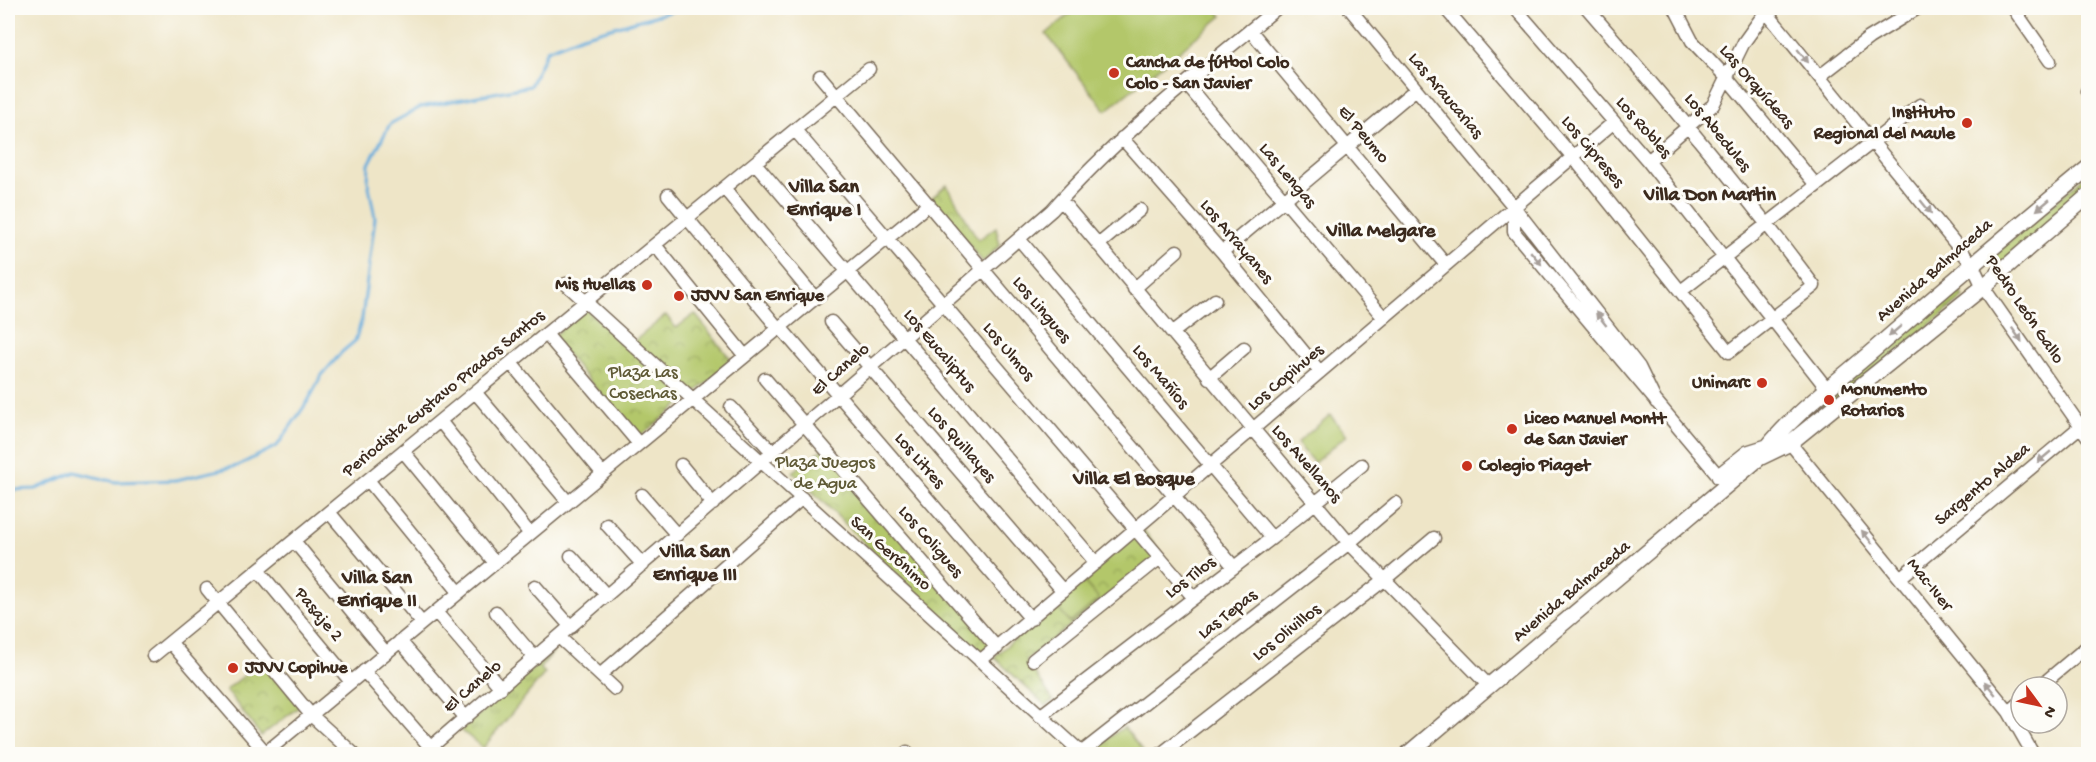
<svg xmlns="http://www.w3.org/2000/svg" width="2096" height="762" viewBox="0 0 2096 762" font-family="'Gochi Hand',sans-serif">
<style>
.grass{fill:url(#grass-tufts);stroke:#777844;stroke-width:1.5}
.park{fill:url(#park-crowns);stroke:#777844;stroke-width:1.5}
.pitch{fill:#b3c76a;stroke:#777844;stroke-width:1.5}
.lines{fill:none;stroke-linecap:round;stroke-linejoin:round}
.stream{stroke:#64abdb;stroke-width:3}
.minor-casing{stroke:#7a6b59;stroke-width:15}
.major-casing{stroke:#7a6b59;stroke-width:18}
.minor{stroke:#fff;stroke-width:12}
.major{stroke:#fff;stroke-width:15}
.oneway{fill:#a79f9a}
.poi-dot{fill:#c8321e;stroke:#fdfcf7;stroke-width:2}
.labels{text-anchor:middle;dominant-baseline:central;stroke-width:6;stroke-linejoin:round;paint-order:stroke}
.poi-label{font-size:18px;font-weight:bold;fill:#3b2a1e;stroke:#fdfcf7;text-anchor:start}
.street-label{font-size:18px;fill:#3b2a1e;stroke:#fdfcf7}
.park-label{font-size:18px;fill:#5f5935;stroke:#fdfcf7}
.neighbourhood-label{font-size:20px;font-weight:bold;fill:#3b2a1e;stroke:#fdfcf7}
</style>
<defs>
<pattern id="grass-tufts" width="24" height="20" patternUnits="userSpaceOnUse" patternTransform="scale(1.5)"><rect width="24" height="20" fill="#b3c76a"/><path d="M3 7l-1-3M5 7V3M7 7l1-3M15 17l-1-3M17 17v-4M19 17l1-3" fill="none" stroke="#93a257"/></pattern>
<pattern id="park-crowns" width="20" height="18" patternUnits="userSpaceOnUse" patternTransform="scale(1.5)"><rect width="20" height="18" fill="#b3c76a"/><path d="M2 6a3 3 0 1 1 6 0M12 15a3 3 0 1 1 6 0" fill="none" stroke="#93a257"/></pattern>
</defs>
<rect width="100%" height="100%" fill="#fdfcf7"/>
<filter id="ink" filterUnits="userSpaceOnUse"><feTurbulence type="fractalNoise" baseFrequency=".0167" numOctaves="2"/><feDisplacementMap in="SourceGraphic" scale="12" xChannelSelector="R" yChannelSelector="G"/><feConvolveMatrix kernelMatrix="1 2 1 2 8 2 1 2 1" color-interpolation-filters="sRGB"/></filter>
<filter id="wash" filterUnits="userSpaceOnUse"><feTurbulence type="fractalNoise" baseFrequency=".008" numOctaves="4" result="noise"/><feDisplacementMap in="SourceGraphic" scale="24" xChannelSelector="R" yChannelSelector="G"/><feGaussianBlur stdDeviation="1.35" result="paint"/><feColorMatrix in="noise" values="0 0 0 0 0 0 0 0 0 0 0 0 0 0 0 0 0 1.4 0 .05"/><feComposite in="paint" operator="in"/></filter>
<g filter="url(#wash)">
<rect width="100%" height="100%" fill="#eee5c7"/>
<!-- grass -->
<path class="grass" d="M2088 174V191L1997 269 1989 259Z
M1956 284 1964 297 1825 411 1819 401Z
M554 651 540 668 545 673 483 748 461 730Z
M1124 727 1145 754H1097L1092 750Z"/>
<!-- park -->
<path class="park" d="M947 185 978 240 996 227 1000 245 983 262 930 199Z
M586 309 627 347 666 315 676 328 695 314 733 362 638 438 552 337Z
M828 445 995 643 979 657 793 472Z
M1142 528 1161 554 1026 660 1053 700 1046 706 994 657Z
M264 660 300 706 261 736 226 690Z"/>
<!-- pitch -->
<path class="pitch" d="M1077 8H1215L1222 16 1106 111 1046 34Z
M1330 415 1347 435 1314 463 1297 443Z
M1084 582 1099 599 1070 623 1056 606Z"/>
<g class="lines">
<!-- stream -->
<path class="stream" d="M872 8 897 13 932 8
M8 490 36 489 75 472 116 482 176 480 237 466 277 446 308 401 322 375 342 352 355 341 362 319 375 218 368 181 369 164 390 124 421 107 530 86 547 50 582 36 683 8"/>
</g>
</g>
<g filter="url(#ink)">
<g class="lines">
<defs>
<path id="minor" d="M1349 8 1514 207 1639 367 1656 402
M1445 8 1573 157 1729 352 1814 286C1742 189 1666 99 1587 8
M1515 8 1648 161 1828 390
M1675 8 1692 41 1726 77 1816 185
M1763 8 1972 264 1983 287 2088 437
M2013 8 2050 61
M1250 30 1446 265
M820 76 1234 567
M1820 76 1869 38 1918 8
M1186 84 1384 318
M2087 91 2088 93
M795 130 1194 598
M1122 138 1222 252 1320 372
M1648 161 1713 105 1744 42 1767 10 1771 8
M755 163 1096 563
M724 188 815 298
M668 195 778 328
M1061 200 1349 543 1489 686
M1514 207V232L1723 481
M1019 239 1272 538
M655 245 745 356
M1098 245 1140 210
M1222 252 1416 89
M566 284 1083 754
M1134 289 1177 251
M1681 291 1920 105
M831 322 1063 591
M780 327 1031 619
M1172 333 1215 300
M546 334 639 444
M511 363 603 474
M1209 378 1244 348
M765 379 997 648
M475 392 568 502
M731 407 773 453
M440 421 530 534
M1790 443 2009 712 2033 754
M403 451 495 563
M681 465 713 504
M368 480 459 592
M642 495 677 535
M329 512 422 623
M607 525 643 565
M294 541 386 653
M571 556 607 596
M258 570 351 682
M1900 578 2088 420
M535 586 571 627
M207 589 311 715 354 754
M436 612 501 688
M496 612 535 658
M559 637 615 689
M400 641 466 718
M170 642 266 753
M153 656 869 69
M1033 660 1160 558
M980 661 1614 122
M364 671 431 748
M600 675 802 498
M2039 687 2088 646
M2009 712 2021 702
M1040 716 1272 538 1362 465
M1081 753 1349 543 1396 503
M264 754 929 204
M423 754 1052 210C1119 134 1200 72 1277 8
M905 754 907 752 909 754
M1161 754 1384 580 1434 538"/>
<path id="major" d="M1759 458 1790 443 1983 287 2088 196
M1719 476 1748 453 1767 447
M1408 754 1759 458C1786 420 1833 385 1869 354 1941 291 2014 229 2088 168"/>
</defs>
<!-- minor casing -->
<use href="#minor" class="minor-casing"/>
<!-- major casing -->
<use href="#major" class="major-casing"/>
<!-- minor -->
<use href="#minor" class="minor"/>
<!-- major -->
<use href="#major" class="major"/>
</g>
<!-- one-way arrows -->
<defs><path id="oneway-solid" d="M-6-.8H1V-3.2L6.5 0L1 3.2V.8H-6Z" transform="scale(1.5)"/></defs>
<g class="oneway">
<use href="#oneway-solid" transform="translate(1803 56) rotate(51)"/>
<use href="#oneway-solid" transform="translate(2043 205) rotate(140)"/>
<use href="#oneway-solid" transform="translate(1926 207) rotate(51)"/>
<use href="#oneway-solid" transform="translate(1536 258) rotate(50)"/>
<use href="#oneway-solid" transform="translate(1601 319) rotate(-128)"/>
<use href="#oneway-solid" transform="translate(1895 331) rotate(139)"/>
<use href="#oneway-solid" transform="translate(2017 335) rotate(55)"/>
<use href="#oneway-solid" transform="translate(2044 457) rotate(140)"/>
<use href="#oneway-solid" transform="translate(1867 537) rotate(-129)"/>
<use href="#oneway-solid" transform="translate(1990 688) rotate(-129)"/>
</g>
</g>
<!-- markers -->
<g class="poi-dot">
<circle cx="1114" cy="73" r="6"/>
<circle cx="1967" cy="123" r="6"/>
<circle cx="647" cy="285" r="6"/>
<circle cx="679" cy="296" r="6"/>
<circle cx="1762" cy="383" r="6"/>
<circle cx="1829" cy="400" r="6"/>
<circle cx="1512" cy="429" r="6"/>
<circle cx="1467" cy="466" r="6"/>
<circle cx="233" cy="668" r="6"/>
</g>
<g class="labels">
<!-- poi labels -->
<g class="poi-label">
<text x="1126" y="63">Cancha de fútbol Colo<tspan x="1126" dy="21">Colo - San Javier</tspan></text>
<text x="1955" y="113" text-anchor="end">Instituto<tspan x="1955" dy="21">Regional del Maule</tspan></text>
<text x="635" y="285" text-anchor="end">Mis Huellas</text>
<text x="691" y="296">JJVV San Enrique</text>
<text x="1750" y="383" text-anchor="end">Unimarc</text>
<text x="1841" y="390">Monumento<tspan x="1841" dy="21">Rotarios</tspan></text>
<text x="1524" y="419">Liceo Manuel Montt<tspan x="1524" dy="21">de San Javier</tspan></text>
<text x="1479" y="466">Colegio Piaget</text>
<text x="245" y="668">JJVV Copihue</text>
</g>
<!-- street labels -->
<g class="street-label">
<text transform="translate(1756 87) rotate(49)">Las Orquídeas</text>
<text transform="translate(1445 96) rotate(50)">Las Araucarias</text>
<text transform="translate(1643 128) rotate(49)">Los Robles</text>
<text transform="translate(1717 133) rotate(51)">Los Abedules</text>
<text transform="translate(1363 135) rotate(50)">El Peumo</text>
<text transform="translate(1592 152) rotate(50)">Los Cipreses</text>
<text transform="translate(1287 176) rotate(50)">Las Lengas</text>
<text transform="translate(1236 242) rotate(50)">Los Arrayanes</text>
<text transform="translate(1935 271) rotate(-41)">Avenida Balmaceda</text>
<text transform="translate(1041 310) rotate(50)">Los Lingues</text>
<text transform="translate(2024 310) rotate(56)">Pedro León Gallo</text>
<text transform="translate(939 351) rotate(50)">Los Eucaliptus</text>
<text transform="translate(1008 352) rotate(50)">Los Ulmos</text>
<text transform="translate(841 370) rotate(-41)">El Canelo</text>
<text transform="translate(1160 377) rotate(50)">Los Mañíos</text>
<text transform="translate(1286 378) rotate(-40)">Los Copihues</text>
<text transform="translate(444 394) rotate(-39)">Periodista Gustavo Prados Santos</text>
<text transform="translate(961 445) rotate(49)">Los Quillayes</text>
<text transform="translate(919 461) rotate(49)">Los Litres</text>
<text transform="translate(1306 464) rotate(49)">Los Avellanos</text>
<text transform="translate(1983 485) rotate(-40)">Sargento Aldea</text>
<text transform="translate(930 542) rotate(49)">Los Coligues</text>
<text transform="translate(890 554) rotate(42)">San Gerónimo</text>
<text transform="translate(1191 578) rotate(-37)">Los Tilos</text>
<text transform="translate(1929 585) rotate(51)">Mac-Iver</text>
<text transform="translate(1572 592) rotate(-40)">Avenida Balmaceda</text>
<text transform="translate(318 615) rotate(50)">Pasaje 2</text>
<text transform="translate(1228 615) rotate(-38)">Las Tepas</text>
<text transform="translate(1287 633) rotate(-38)">Los Olivillos</text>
<text transform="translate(473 687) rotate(-41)">El Canelo</text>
</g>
<!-- park labels -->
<g class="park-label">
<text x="643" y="373">Plaza Las<tspan x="643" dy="21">Cosechas</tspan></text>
<text x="825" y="463">Plaza Juegos<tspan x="825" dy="21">de Agua</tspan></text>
</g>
<!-- neighbourhood labels -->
<g class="neighbourhood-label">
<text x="824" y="188">Villa San<tspan x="824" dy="23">Enrique I</tspan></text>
<text x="1710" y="196">Villa Don Martin</text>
<text x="1381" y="232">Villa Melgare</text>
<text x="1134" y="480">Villa El Bosque</text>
<text x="695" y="553">Villa San<tspan x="695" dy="23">Enrique III</tspan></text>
<text x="377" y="579">Villa San<tspan x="377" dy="23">Enrique II</tspan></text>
</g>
</g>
<!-- margin -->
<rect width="2096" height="762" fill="none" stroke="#fdfcf7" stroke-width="30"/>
<!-- north arrow -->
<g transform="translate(2039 705) rotate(123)"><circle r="28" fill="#fdfcf7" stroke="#afa8a0" stroke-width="1.5"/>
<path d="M0-4.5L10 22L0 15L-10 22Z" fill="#c8321e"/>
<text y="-9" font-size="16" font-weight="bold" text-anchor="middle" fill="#3b2a1e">N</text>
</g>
</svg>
